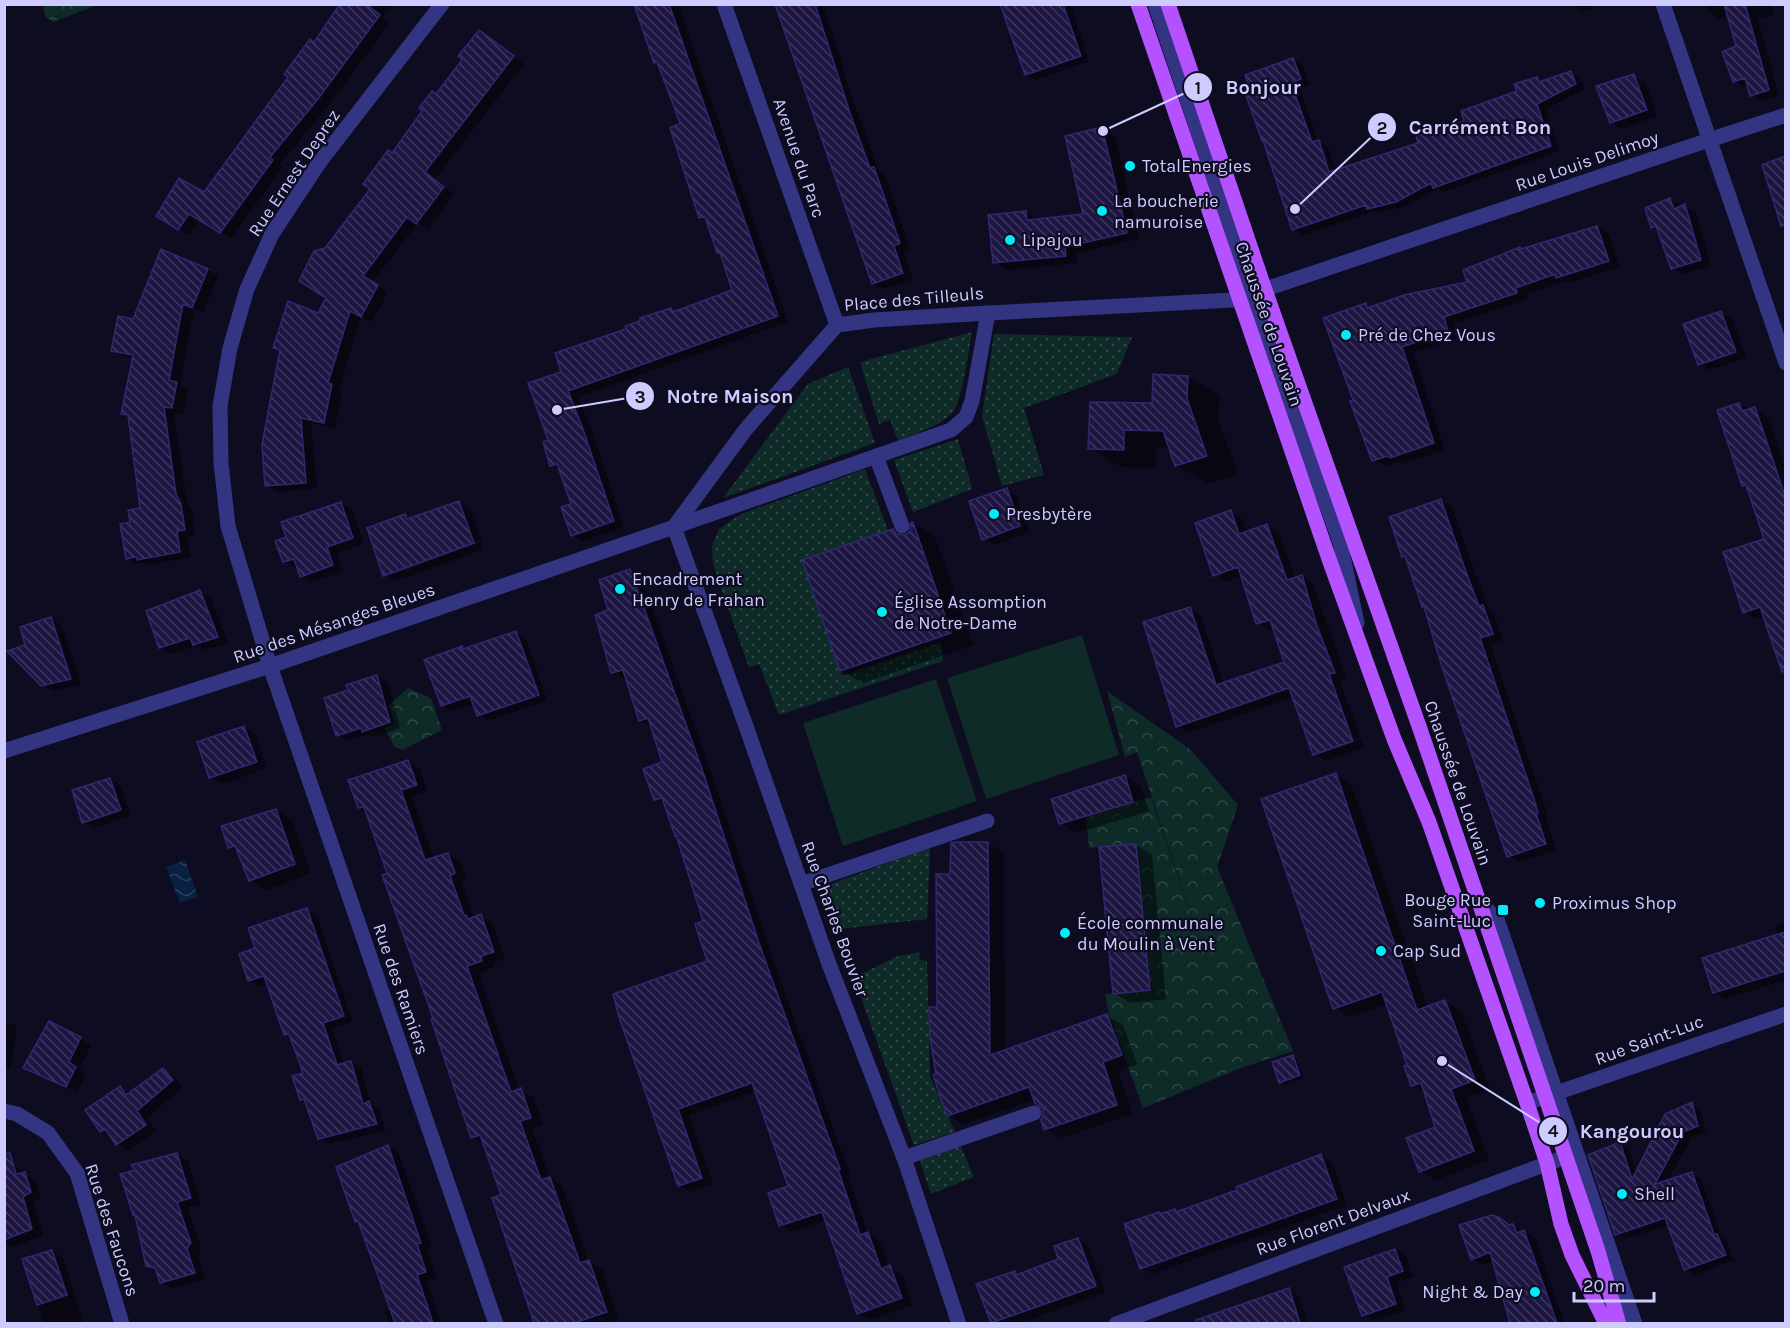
<svg xmlns="http://www.w3.org/2000/svg" width="1790" height="1328" viewBox="0 0 1790 1328" font-family="Karla,sans-serif">
<style>
.grass{fill:url(#grass-dots)}
.forest{fill:url(#forest-crowns)}
.pitch{fill:#0e2b28}
.water{fill:url(#water-waves)}
.shadow{fill:#0007;fill-rule:evenodd}
.building{fill:url(#building-back-hatch);stroke:#312770;stroke-width:1.5}
.lines{fill:none;stroke-linecap:round;stroke-linejoin:round}
.service{stroke:#333583;stroke-width:15}
.minor{stroke:#333583;stroke-width:15}
.tertiary{stroke:#333583;stroke-width:15}
.primary{stroke:#b452ff;stroke-width:15}
.poi-dot{fill:#00ecf6;stroke:#0e0c21;stroke-width:2}
.labels{text-anchor:middle;dominant-baseline:central;stroke-width:4.5;stroke-linejoin:round;paint-order:stroke}
.street-label{font-size:18px;fill:#cecbff;stroke:#0e0c21}
.poi-label{font-size:18px;fill:#cecbff;stroke:#0e0c21;text-anchor:start}
.leader{fill:none;stroke:#cecbff;stroke-width:2}
.callout-dot{fill:#cecbff;stroke:#0e0c21;stroke-width:2}
.mark-label{font-size:18px;text-anchor:middle;font-weight:bold;fill:#111}
.callout-label{font-size:20px;text-anchor:middle;font-weight:bold;fill:#cecbff;stroke:#0e0c21;stroke-width:4.5;stroke-linejoin:round;paint-order:stroke}
</style>
<defs>
<pattern id="grass-dots" width="8" height="8" patternUnits="userSpaceOnUse" patternTransform="scale(1.5)"><rect width="8" height="8" fill="#0e2b28"/><path d="M2 2h.1M6 6h.1" fill="none" stroke="#304848" stroke-width="1.8" stroke-linecap="round"/></pattern>
<pattern id="forest-crowns" width="20" height="18" patternUnits="userSpaceOnUse" patternTransform="scale(1.5)"><rect width="20" height="18" fill="#0e2b28"/><path d="M2 6a3 3 0 1 1 6 0M12 15a3 3 0 1 1 6 0" fill="none" stroke="#304848"/></pattern>
<pattern id="water-waves" width="16" height="10" patternUnits="userSpaceOnUse" patternTransform="scale(1.5)"><rect width="16" height="10" fill="#082143"/><path d="M0 5q4-4 8 0t8 0" fill="none" stroke="#2b405f"/></pattern>
<pattern id="building-back-hatch" width="6" height="6" patternUnits="userSpaceOnUse" patternTransform="scale(1.5)"><rect width="6" height="6" fill="#1d1643"/><path d="M-1 5l2 2M0 0l6 6M5-1l2 2" fill="none" stroke="#3d375f"/></pattern>
</defs>
<rect width="100%" height="100%" fill="#0e0c21"/>
<!-- grass -->
<path class="grass" d="M972 332C969 348 962 403 952 413 938 427 916 433 898 441L890 420 879 424 860 362Z
M994 334 1132 337 1117 374 1024 408 1044 475 1002 486 982 416Z
M848 367 875 443 723 498 808 384Z
M958 439 972 489 913 512 894 460Z
M865 469 890 536 804 566 842 676 941 642 943 661 779 715 759 664 749 668 713 564 712 546 719 529 741 514Z
M930 847 927 919 840 929 826 886Z
M920 952 919 960 927 961 930 1076 955 1132 914 1145 854 978 895 957Z
M960 1144 974 1177 931 1194 920 1161Z"/>
<!-- forest -->
<path class="forest" d="M43 5V4L97 5 53 22 45 16Z
M408 688 431 698 442 730 403 750 395 747 384 728 394 724 389 705Z
M1107 691 1191 750 1238 805 1217 867 1293 1051 1241 1068 1143 1108 1109 1014 1105 994 1151 990 1136 844 1089 848 1086 816 1151 797 1218 996 1137 752 1125 757Z"/>
<!-- pitch -->
<path class="pitch" d="M1082 635 1119 755 986 799 947 678Z
M936 679 977 801 843 846 803 723Z"/>
<!-- water -->
<path class="water" d="M185 860 198 897 180 903 166 867Z"/>
<!-- shadow -->
<path class="shadow" d="M335 4H393L383 17 390 23 329 105 279 165 283 167 231 238 200 219 190 235 158 216 205 193 339 8Z
M636 4H678L788 322 578 397 594 436 624 527 583 541 572 535 573 504 561 471 551 465 550 440 563 373 627 330 671 309 676 313 734 291 722 255 718 252 708 221 700 217 682 124 659 64 655 62Z
M776 4H822L844 66 842 67 851 94 879 171 885 175 910 249 904 252 913 279 884 289 873 283Z
M1002 4H1070L1089 61 1036 80 1026 74Z
M1570 4H1602L1581 12Z
M1706 4H1771L1774 14 1758 19 1779 96 1763 101 1752 95 1749 86 1745 87 1734 81 1738 47 1729 16 1720 19 1709 12Z
M490 39 524 64 435 179 454 194 428 229 418 223 372 283 388 292 372 322 361 316 339 390 342 391 335 428 311 423 317 488 277 492 266 485 281 351 275 347 319 315 328 297 326 249 372 189 393 154 437 96Z
M1293 60 1303 65 1310 85 1300 88 1318 141 1328 147 1336 171 1420 143 1466 122 1518 92 1537 78 1544 82 1571 72 1580 78 1585 89 1546 109 1559 151 1444 192 1438 189 1406 206 1378 213 1374 211 1303 235 1293 229 1265 141Z
M1634 76 1645 82 1657 116 1622 129 1611 122Z
M1102 129 1115 136 1139 239 1077 253 1078 263 1007 270 995 262 1026 212 1039 220 1085 216Z
M1786 158V221L1777 194 1763 166Z
M1670 200 1696 212 1711 266 1683 274 1672 268 1660 231 1652 227Z
M1597 227 1609 234 1620 267 1569 283 1565 281 1527 294 1528 299 1454 323 1459 337 1413 353 1445 450 1403 464 1399 462 1385 466 1374 460 1355 401 1365 304 1372 308 1469 283 1522 250Z
M208 270 218 276 203 313 194 309 180 385 188 390 183 414 174 413 187 501 192 511 195 536 187 537 190 557 149 565 146 563 138 564 127 558 132 524 141 509 129 417 122 413 134 358 124 356 113 350 134 320Z
M1721 313 1732 319 1746 358 1710 370 1699 364Z
M1188 377 1220 395 1218 419 1238 474 1208 484 1176 465 1170 448 1156 447 1155 468 1121 467 1090 448 1153 405Z
M1739 404 1749 410 1754 408 1767 416 1786 470V661L1778 657 1764 616 1756 619 1744 612 1766 540 1748 488 1743 485Z
M1006 490 1017 496 1030 532 994 545 983 539Z
M1441 501 1452 507 1488 609 1494 613 1503 640 1490 644 1545 806 1548 818 1546 820 1557 850 1520 862 1509 856 1426 608 1407 558 1404 556Z
M459 502 470 509 484 549 396 581 385 575 405 516 411 519ZM480 539 481 542 391 575V572Z
M341 503 352 510 364 544 337 553 343 571 312 582 301 576 298 567 295 568 284 561 288 538Z
M1231 512 1242 519 1247 532 1267 526 1279 532 1295 578 1301 576 1313 583 1346 679 1340 681 1364 747 1326 761 1314 754 1294 697 1188 733 1177 726 1190 609 1201 616 1224 684 1286 663 1274 628 1269 630 1257 623 1242 576 1226 582 1215 575ZM1360 737 1361 740 1320 754V751Z
M914 524 935 536 973 645 863 683 841 670 893 531 903 536 911 533Z
M630 571 641 577 713 777 770 951 850 1175H848L868 1234 879 1240 889 1268 902 1274 913 1305 869 1320 858 1313 826 1220 792 1232 781 1225 790 1187 757 1091 689 1115 713 1184 690 1192 679 1185 615 995 709 962 705 922 667 806 655 799 664 763 651 727 640 720 627 678 624 679 612 672 610 611Z
M200 592 211 598 228 643 205 650 197 645 171 654 160 647Z
M51 618 61 625 81 685 53 691 42 684 27 646Z
M516 633 526 638 547 700 488 721 479 715 474 703 452 711 442 705 462 648 466 650Z
M377 676 388 683 400 728 374 737 369 734 348 741 337 735 350 691Z
M244 727 255 734 267 768 222 784 211 777Z
M408 762 420 769 428 791 412 796 434 859 448 854 460 861 466 880 461 882 474 918 481 916 493 923 505 959 492 963 494 967 479 973 519 1090 533 1097 543 1124 532 1128 550 1178 562 1186 589 1262 602 1269 619 1319 605 1324H536L494 1199 503 1196 484 1144 473 1137 368 813 359 807Z
M1336 775 1351 784 1428 1008 1445 1002 1461 1011 1490 1089 1466 1098 1489 1160 1436 1180 1420 1171 1437 1128 1426 1093 1412 1085 1409 1066 1388 1004 1350 1017 1334 1008Z
M1124 776 1141 786 1149 811 1077 833 1061 823Z
M110 779 121 786 131 816 94 828 83 822Z
M276 810 292 820 311 873 267 890 250 880 239 852 229 847Z
M987 843 1004 853 1005 1051 1107 1016 1123 1025 1137 1064 1118 1071 1133 1114 1062 1138 1045 1129 1044 1108 1035 1100 964 1124 948 1115 938 1074 939 1008 952 875Z
M1136 845 1152 855 1166 999 1131 1003 1114 993Z
M306 910 317 916 353 1022 332 1029 344 1064 351 1062 361 1068 371 1104 379 1109 386 1130 329 1144 319 1138 306 1102 302 1099 305 1073 292 1039 285 1034 268 983 259 986 249 980 257 949Z
M1786 921V980L1725 999 1715 992 1778 936 1775 925Z
M4 1020 17 1027 10 1068 4 1067Z
M80 1039 91 1045 79 1070 86 1075 77 1092 36 1074Z
M1292 1056 1297 1059 1304 1078 1285 1085 1280 1082Z
M163 1070 174 1076 183 1087 147 1118 156 1131 128 1150 101 1131 120 1088 130 1094Z
M1692 1104 1700 1109 1706 1131 1692 1137 1668 1181 1692 1174 1701 1179 1722 1238 1726 1240 1734 1260 1694 1275 1685 1269 1669 1225 1625 1239 1616 1234 1620 1144 1629 1149 1637 1173Z
M388 1147 399 1153 432 1249 427 1250 437 1278 427 1281 441 1324H389L385 1312 392 1310 361 1224 356 1221Z
M177 1155 188 1161 201 1204 188 1208 201 1249 198 1256 205 1279 172 1288 161 1282 157 1271 147 1265Z
M1321 1156 1332 1162 1347 1205 1152 1274 1141 1268 1162 1215 1175 1210 1179 1213 1239 1191Z
M4 1158 35 1180 41 1198 33 1203 43 1235 13 1247 4 1242Z
M1500 1219 1535 1238 1565 1324H1507L1511 1322 1495 1261 1483 1265 1472 1259Z
M1078 1239 1088 1245 1105 1292 1019 1324 992 1323 978 1285 1015 1272 1020 1275 1060 1260Z
M1395 1250 1406 1256 1413 1277 1397 1283 1406 1310 1374 1321 1363 1315Z
M52 1251 63 1258 84 1324H44L24 1260Z
M1288 1290 1299 1296 1308 1324H1196Z"/>
<!-- building -->
<path class="building" d="M340 4H366L380 15 318 99 270 157 273 160 220 233 189 214 178 230 156 216 179 178 204 192 288 77 284 74 310 39 314 42Z
M634 4H669L778 316 568 391 583 429 614 521 571 536 561 507 571 504 557 464 550 466 543 442 548 440 528 383 561 372 555 353 626 329 625 326 640 321V318L671 308 673 312 732 290 720 253H717L705 217 699 218 670 128 680 123 657 62 654 63Z
M775 4H815L850 113 870 168 874 167 900 243 894 246 903 273 872 284Z
M1000 4H1063L1081 56 1025 75Z
M1724 4H1745L1769 90 1750 96 1745 78 1733 82 1722 52 1736 46Z
M479 30 514 56 425 172 444 187 416 224 407 217 363 276 378 285 361 317 350 311 328 383 332 384 324 423 301 418 306 483 265 486 262 444 280 350 273 348 288 301 318 313 326 298 299 281 314 251 325 248 370 189 363 184 388 150 392 153 422 111 419 108 432 91 436 94 462 60 458 56Z
M1293 58 1301 79 1291 83 1312 142 1319 140 1329 172 1418 143 1416 136 1464 121 1461 111 1517 91 1514 84 1537 77 1539 82 1571 71 1576 84 1537 104 1551 146 1433 188 1431 183 1396 202 1367 209 1366 205 1292 230 1263 140 1262 141 1245 93 1251 91 1245 75Z
M1634 74 1647 110 1610 123 1596 86Z
M1102 127 1127 233 1065 247 1066 256 993 263 988 215 1026 211 1027 220 1083 214 1065 136Z
M1785 156V225L1781 226 1762 165Z
M1670 198 1674 209 1685 204 1701 260 1671 269 1656 226 1651 228 1645 208Z
M1597 226 1609 261 1556 278 1555 274 1516 288 1517 293 1444 317 1448 331 1402 347 1434 443 1390 458 1388 456 1372 461 1350 401 1353 400 1323 318 1366 303 1367 308 1404 295 1467 282 1463 270 1520 247 1521 249Z
M161 249 208 269 192 308 183 304 169 380 177 382 172 408 164 407 176 494 181 504 185 530 177 531 180 552 137 560 136 557 126 559 120 524 130 522 128 510 140 508 128 415 121 414 133 355 111 351 118 316 133 319Z
M1721 311 1736 352 1698 365 1683 324Z
M1153 374 1188 376 1187 399 1207 456 1175 466 1163 431 1124 430V450L1088 449 1090 402 1152 403Z
M1739 403 1742 411 1755 407 1785 496V671L1782 672 1760 607 1743 613 1723 552 1764 539 1746 485 1742 486 1717 410Z
M1007 488 1020 526 982 540 969 501Z
M1441 499 1466 572 1479 606 1483 605 1493 634 1480 638 1534 799 1538 812 1536 813 1546 844 1507 857 1442 667 1424 607H1422L1405 556 1402 557 1389 517Z
M459 501 474 543 383 576 367 528 405 514 407 519Z
M341 502 353 538 327 547 333 565 300 577 294 559 283 562 275 541 286 537 281 522Z
M1231 510 1239 534 1267 524 1287 580 1302 575 1317 626 1335 673 1329 674 1353 741 1313 755 1289 688 1176 727 1143 622 1190 607 1216 685 1284 662 1270 620 1256 624 1238 567 1213 576 1195 523Z
M911 522H913L951 633 840 671 802 560 893 529 896 534 905 535 910 532Z
M630 569 702 769 759 943 840 1169H838L860 1235 868 1232 881 1269 890 1265 902 1298 857 1314 822 1212 779 1226 768 1193 788 1186 752 1083 678 1109 702 1178 678 1186 619 1017 613 994 707 961 695 924 703 921 676 835 675 836 662 798 654 800 643 769 662 762 648 718 639 721 623 670 611 673 595 615 608 610 599 580Z
M200 590 218 637 193 645 190 638 159 648 146 611Z
M51 617 71 679 41 686 7 651 25 645 20 627Z
M516 631 539 695 477 716 470 696 441 706 424 660 462 646 463 649Z
M377 675 390 722 362 732 361 728 336 736 324 698 348 690 346 685Z
M244 726 257 762 209 778 197 742Z
M408 760 417 785 401 790 425 860 448 853 455 873 450 876 464 915H466L468 919 481 914 494 952 481 956 482 961 467 966 511 1092 521 1088 531 1118 520 1121 541 1180 550 1177 580 1263 589 1260 607 1312 574 1323H534L492 1198 501 1195 480 1135 471 1138 431 1019 433 1018 382 875 387 873 364 807 358 808 348 780Z
M1336 773 1417 1010 1445 1000 1475 1080 1451 1089 1474 1151 1419 1172 1406 1138 1435 1127 1421 1083 1411 1086 1404 1066 1407 1065 1382 992 1333 1009 1261 799Z
M1125 775 1133 802 1059 824 1051 799Z
M110 778 121 810 82 823 72 790Z
M276 809 295 864 249 881 235 846 228 848 221 826Z
M956 842H988L990 1055 1107 1014 1122 1055 1103 1062 1117 1105 1044 1130 1041 1120 1043 1115V1109L1035 1103 1029 1087 947 1116 933 1075 936 1074 930 1039 929 1007H937L936 874H950L951 843Z
M1136 844 1150 990 1113 994 1099 847Z
M307 908 344 1016 323 1023 337 1065 351 1061 363 1104 369 1101 377 1124 318 1139 304 1099 300 1100 292 1076 303 1073 289 1034 284 1035 264 976 248 981 239 954 255 948 248 928Z
M1785 932V971L1713 993 1702 958Z
M49 1021 81 1037 69 1062 76 1067 66 1087 23 1068Z
M1293 1055 1300 1075 1279 1083 1272 1062Z
M163 1068 173 1080 137 1111 146 1125 116 1145 105 1129 100 1132 85 1110 120 1086 126 1095Z
M1692 1102 1698 1126 1683 1132 1655 1184 1692 1172 1714 1234H1717L1726 1255 1684 1270 1665 1218 1615 1235 1588 1155 1620 1142 1632 1179 1665 1114Z
M388 1145 421 1243 417 1244 426 1272 417 1275 433 1323H395L358 1221 355 1222 336 1167Z
M10 1153 16 1174 25 1172 31 1192 23 1197 32 1229 4 1240V1154Z
M177 1153 191 1198 177 1202 191 1243 187 1249 195 1273 160 1283 155 1268 146 1266 135 1215H133L120 1174 135 1170 131 1165Z
M1321 1154 1337 1199 1140 1269 1124 1224 1159 1212 1160 1214 1175 1209 1176 1212 1237 1190 1236 1187Z
M1492 1215 1500 1218 1509 1225 1513 1224 1517 1233 1524 1230 1557 1323H1510L1490 1252 1471 1260 1459 1225Z
M1078 1238 1096 1286 991 1323 976 1284 1015 1271 1016 1275 1058 1259 1054 1246Z
M1395 1249 1403 1271 1387 1277 1396 1304 1362 1316 1344 1267Z
M52 1250 67 1295 37 1305 22 1259Z
M1289 1288 1300 1323H1197L1196 1320Z"/>
<g class="lines">
<!-- service -->
<path class="service" d="M1155 4 1291 407 1340 542 1357 623
M1709 140 1786 115
M876 456 902 526
M674 527 951 430 966 417 972 401 988 313
M801 884 987 821
M1479 900 1498 922 1635 1324
M904 1158 1034 1113"/>
<!-- minor -->
<path class="minor" d="M442 4 319 163 272 234 247 289 230 348 220 406 221 463 228 526 270 666 496 1324
M724 4 837 325
M1663 4 1786 363
M674 527 746 429 837 325 874 320 988 313 1233 300 1709 140
M674 527 747 729 829 964 904 1158 959 1324
M4 751 270 666 674 527
M4 1111 17 1114 48 1133 77 1173 122 1324
M1116 1324 1565 1157"/>
<!-- tertiary -->
<path class="tertiary" d="M1527 1103 1786 1014"/>
<!-- primary -->
<path class="primary" d="M1138 4 1329 559 1394 739 1429 822 1527 1103 1547 1163 1561 1224 1572 1255 1606 1324
M1168 4 1265 290 1420 729 1598 1251 1619 1324"/>
</g>
<!-- markers -->
<g class="poi-dot">
<circle cx="1130" cy="166" r="6"/>
<circle cx="1102" cy="211" r="6"/>
<circle cx="1010" cy="240" r="6"/>
<circle cx="1346" cy="335" r="6"/>
<circle cx="994" cy="514" r="6"/>
<circle cx="620" cy="589" r="6"/>
<circle cx="882" cy="612" r="6"/>
<circle cx="1540" cy="903" r="6"/>
<rect x="1497" y="904" width="12" height="12" rx="3"/>
<circle cx="1065" cy="933" r="6"/>
<circle cx="1381" cy="951" r="6"/>
<circle cx="1622" cy="1194" r="6"/>
<circle cx="1535" cy="1292" r="6"/>
</g>
<g class="labels">
<!-- street labels -->
<g class="street-label">
<text transform="translate(799 158) rotate(71)">Avenue du Parc</text>
<text transform="translate(1587 161) rotate(-19)">Rue Louis Delimoy</text>
<text transform="translate(294 173) rotate(-56)">Rue Ernest Deprez</text>
<text transform="translate(914 299) rotate(-5)">Place des Tilleuls</text>
<text transform="translate(1269 324) rotate(71)">Chaussée de Louvain</text>
<text transform="translate(334 623) rotate(-19)">Rue des Mésanges Bleues</text>
<text transform="translate(1458 783) rotate(71)">Chaussée de Louvain</text>
<text transform="translate(835 919) rotate(70)">Rue Charles Bouvier</text>
<text transform="translate(401 989) rotate(71)">Rue des Ramiers</text>
<text transform="translate(1649 1040) rotate(-20)">Rue Saint-Luc</text>
<text transform="translate(1333 1222) rotate(-20)">Rue Florent Delvaux</text>
<text transform="translate(112 1230) rotate(72)">Rue des Faucons</text>
</g>
<!-- poi labels -->
<g class="poi-label">
<text x="1142" y="166">TotalEnergies</text>
<text x="1114" y="201">La boucherie<tspan x="1114" dy="21">namuroise</tspan></text>
<text x="1022" y="240">Lipajou</text>
<text x="1358" y="335">Pré de Chez Vous</text>
<text x="1006" y="514">Presbytère</text>
<text x="632" y="579">Encadrement<tspan x="632" dy="21">Henry de Frahan</tspan></text>
<text x="894" y="602">Église Assomption<tspan x="894" dy="21">de Notre-Dame</tspan></text>
<text x="1491" y="900" text-anchor="end">Bouge Rue<tspan x="1491" dy="21">Saint-Luc</tspan></text>
<text x="1552" y="903">Proximus Shop</text>
<text x="1077" y="923">École communale<tspan x="1077" dy="21">du Moulin à Vent</tspan></text>
<text x="1393" y="951">Cap Sud</text>
<text x="1634" y="1194">Shell</text>
<text x="1523" y="1292" text-anchor="end">Night &amp; Day</text>
</g>
</g>
<!-- callouts -->
<path class="leader" d="M1103 131L1198 87M1295 209L1382 127M557 410L640 396M1442 1061L1553 1131"/>
<g class="callout-dot">
<circle cx="1103" cy="131" r="6"/>
<circle cx="1295" cy="209" r="6"/>
<circle cx="557" cy="410" r="6"/>
<circle cx="1442" cy="1061" r="6"/>
<circle cx="1198" cy="87" r="15"/>
<circle cx="1382" cy="127" r="15"/>
<circle cx="640" cy="396" r="15"/>
<circle cx="1553" cy="1131" r="15"/>
</g>
<g class="mark-label">
<text x="1198" y="94">1</text>
<text x="1382" y="134">2</text>
<text x="640" y="403">3</text>
<text x="1553" y="1137">4</text>
</g>
<g class="callout-label">
<text x="1263" y="94">Bonjour</text>
<text x="1480" y="134">Carrément Bon</text>
<text x="730" y="403">Notre Maison</text>
<text x="1632" y="1138">Kangourou</text>
</g>
<!-- border -->
<rect width="1790" height="1328" fill="none" stroke="#cecbff" stroke-width="12"/>
<!-- scale -->
<path d="M1574 1292v9h80v-9" fill="none" stroke="#cecbff" stroke-width="3"/>
<text x="1583" y="1292" font-size="18" fill="#cecbff" stroke="#0e0c21" stroke-width="4.5" paint-order="stroke">20 m</text>
</svg>
